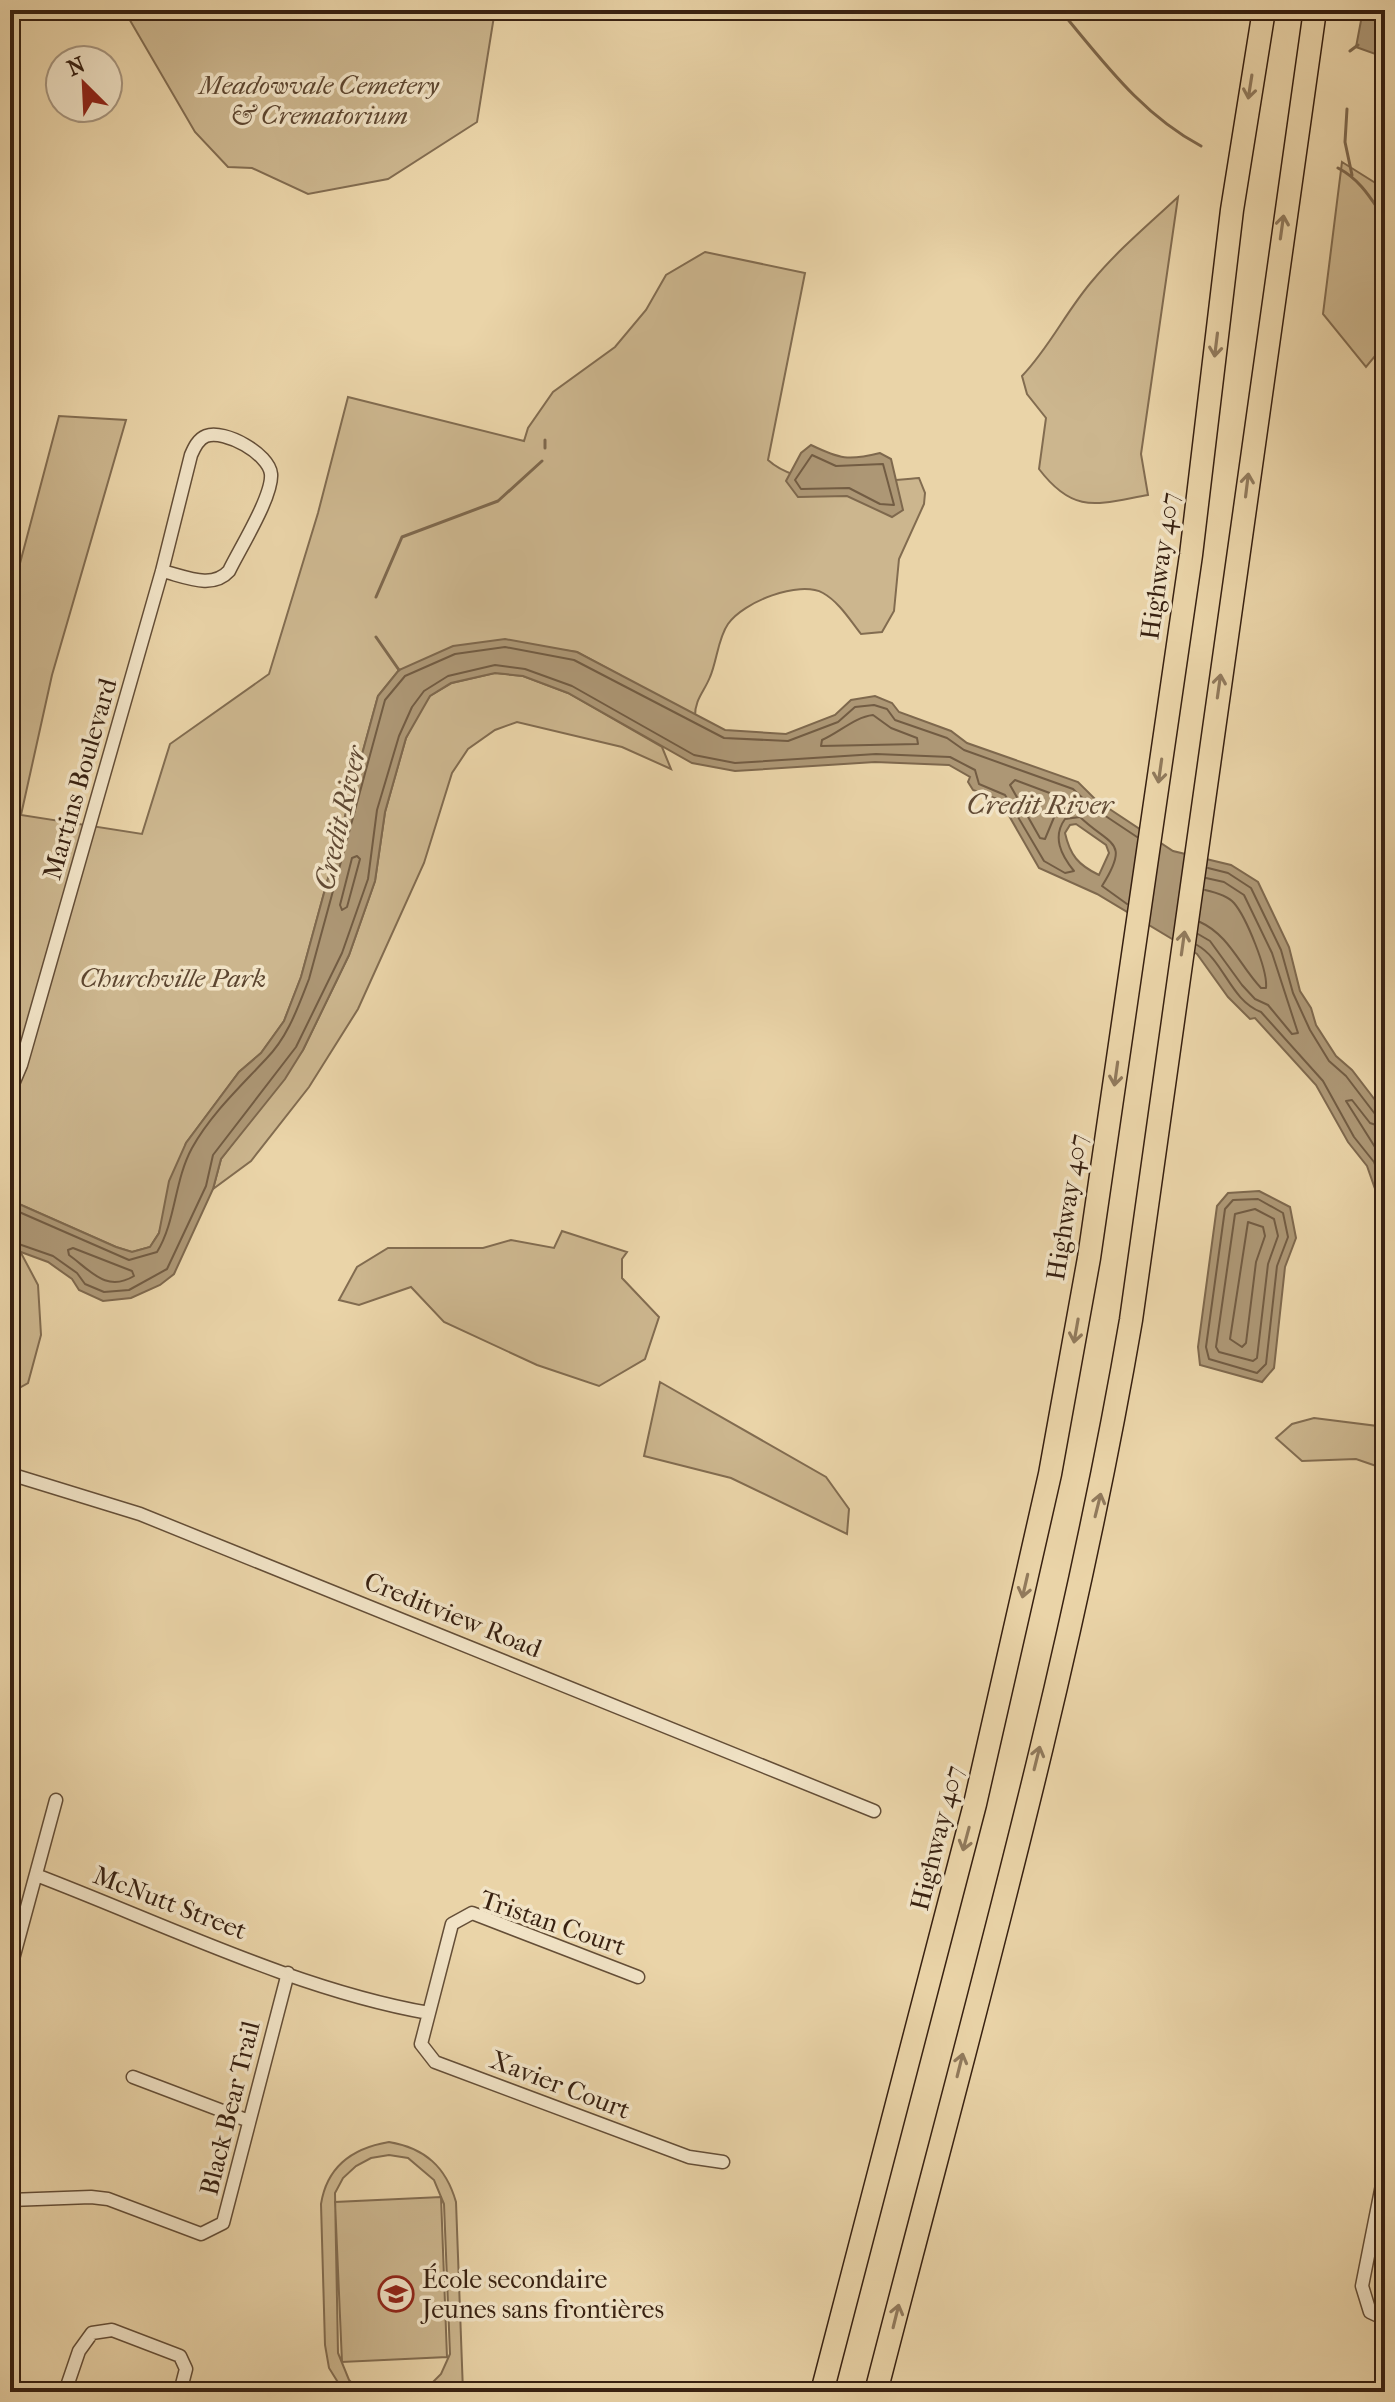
<svg xmlns="http://www.w3.org/2000/svg" width="1395" height="2402" viewBox="0 0 1395 2402" font-family="'IM FELL French Canon',serif">
<style>
.green{fill:#ccb68e;stroke:#826c50;stroke-width:2}
.water{fill:#ad9775;stroke:#7e684d;stroke-width:2;fill-rule:evenodd}
.lines{fill:none;stroke-linecap:round;stroke-linejoin:round}
.shore{stroke:#725c43;stroke-width:2}
.stream{stroke:#7e684d;stroke-width:3}
.minor-casing{stroke:#644e37;stroke-width:15}
.motorway-casing{stroke:#382111;stroke-width:25}
.minor{stroke:#f1e3c6;stroke-width:12}
.motorway{stroke:#ead4a8;stroke-width:22}
.oneway{stroke:#917a5c}
.labels{text-anchor:middle;dominant-baseline:central;stroke-width:7;stroke-linejoin:round;paint-order:stroke}
.park-label{font-size:26px;font-style:italic;fill:#5d4630;stroke:#f1e3c6}
.street-label{font-size:26px;fill:#382111;stroke:#f1e3c6}
.poi-label{font-size:26px;fill:#382111;stroke:#f1e3c6;text-anchor:start}
.water-label{font-size:28px;font-style:italic;fill:#614a34;stroke:#f1e3c6}
</style>
<rect width="100%" height="100%" fill="#ead4a8"/>
<filter id="stains"><feTurbulence type="fractalNoise" baseFrequency=".0025" numOctaves="4"/><feColorMatrix values="0 0 0 0 .2 0 0 0 0 .09 0 0 0 0 .02 0 0 0 .5 -.17"/></filter>
<radialGradient id="worn" r=".72"><stop offset=".6" stop-color="#630" stop-opacity="0"/><stop offset="1" stop-color="#630" stop-opacity=".3"/></radialGradient>
<!-- green -->
<path class="green" d="M124 10H495L477 122 388 179 308 194 252 168 228 167 195 132Z
M1342 162 1385 189V344L1366 367 1323 314Z
M1178 197 1141 454 1148 495C1097 504 1074 515 1039 469L1046 418 1027 394 1022 376C1050 347 1066 311 1093 280 1118 250 1149 224 1178 197Z
M705 252 805 273 768 460C802 491 875 482 919 478L925 493 924 504 899 559 894 611 882 632 861 634C850 620 839 602 823 593 799 580 743 602 728 624 718 638 717 661 710 677 704 692 695 699 695 716L577 652 554 649 399 670 378 696 301 977 284 1021 261 1053 239 1072 186 1143 159 1233 150 1247 132 1252 116 1247 10 1200V601L59 416 126 420 52 675 21 815 142 834 170 744 269 674 318 513 348 397 524 441 528 428 553 392 615 347 646 310 666 275Z
M495 673 523 676 568 693 662 747 671 769 622 747 517 722 495 730 468 749 452 773 424 863 358 1009 309 1087 251 1161 213 1189 221 1159 303 1050 349 955 375 881 385 812 406 738 419 711 430 696 452 683Z
M562 1231 627 1252 622 1259V1278L659 1317 645 1359 599 1386 537 1365 444 1322 411 1287 359 1305 339 1300 357 1267 388 1248H483L511 1240 554 1248Z
M10 1248 20 1251 38 1285 41 1335 28 1383 10 1393Z
M660 1382 826 1477 849 1509 847 1534 731 1478 644 1456Z
M1314 1418 1385 1427V1469L1356 1459 1302 1461 1276 1438 1292 1424Z
M389 2142C425 2148 446 2167 456 2202L463 2392H451L450 2385 443 2392H423L441 2374 450 2354 444 2204 434 2180 408 2158 389 2155 371 2158 356 2166 343 2178 335 2193 338 2353 349 2380 361 2392H344L329 2368 325 2345 321 2204C327 2166 353 2148 389 2142Z
M441 2197 447 2357 342 2362 335 2202Z"/>
<!-- water -->
<path class="water" d="M1363 10H1385V50L1378 55 1356 47Z
M811 445C840 459 848 461 880 453L891 459 903 510 892 517 847 496 798 497 786 481 801 453Z
M505 639 577 652 725 730 786 734 835 715 851 700 875 696 892 703 899 712 951 731 967 743 1078 782 1096 800 1173 851 1231 865 1258 882 1289 947 1300 991 1311 1008 1316 1025 1336 1056 1352 1070 1385 1113V1206L1380 1203 1367 1166 1348 1142 1316 1085 1255 1018 1250 1019 1228 997 1197 954 1097 894 1039 868 1000 800 973 790 968 782 970 777 949 765 875 762 735 771 692 763 568 693 523 676 495 673 451 683 430 696 406 738 385 812 375 881 349 955 303 1050 285 1079 221 1159 213 1189 174 1274 160 1285 131 1298 103 1301 79 1290 72 1279 48 1262 10 1248V1200L116 1247 132 1252 150 1247 159 1233 169 1181 186 1143 239 1072 261 1053 284 1021 301 977 378 696 399 670 453 646ZM1076 824 1106 845 1109 853 1099 875C1078 865 1070 855 1065 833L1070 825Z
M1259 1191 1290 1207 1296 1238 1285 1267 1274 1368 1262 1382 1200 1365 1198 1347 1217 1206 1228 1193Z"/>
<g class="lines">
<!-- shore -->
<path class="shore" d="M812 455 836 466 883 464 894 505 880 504 849 488 801 489 795 480Z
M873 715 891 728 917 738 918 744 821 746 822 740C840 732 855 717 873 715Z
M1015 780 1071 801 1070 806 1055 815 1045 839 1040 838 1010 785Z
M357 856 360 859 347 907 342 910 340 905 352 858Z
M1208 868 1228 873 1251 888 1281 950 1293 993 1310 1030 1329 1061 1346 1076 1375 1114 1385 1117
M1200 922C1229 935 1240 966 1261 988H1266C1268 970 1246 917 1234 903 1227 895 1214 892 1205 890
M1198 934 1210 941 1242 985 1255 999 1268 1005 1292 1034 1298 1033 1272 953 1244 895 1224 882 1206 878
M1197 945C1224 960 1230 1000 1261 1012L1323 1081 1354 1137 1374 1162 1385 1193
M1385 1128 1370 1123 1352 1100 1346 1101 1385 1163
M1258 1199 1283 1213 1288 1237 1277 1266 1266 1364 1257 1373 1209 1359 1206 1347 1225 1209 1233 1200Z
M10 1208 129 1260 157 1252C176 1221 174 1181 192 1148 211 1114 240 1087 266 1059 288 1037 298 1007 309 979L385 700 405 676 455 654 505 647 574 660 724 738 788 741 838 722 855 707 874 705 887 709 895 720 947 738 964 750 1073 789 1092 807 1137 837
M1255 1209 1274 1219 1278 1236 1268 1264 1257 1358 1253 1361 1219 1352 1216 1347 1235 1214Z
M1248 1222 1263 1227 1265 1236 1256 1262 1246 1343 1242 1347 1230 1339Z
M10 1241 53 1256 77 1273 85 1284 104 1292 129 1290 167 1269 206 1186 213 1155 296 1047 342 953 368 879 377 810 399 736 412 707 424 691 448 676 495 665 525 669 572 686 694 755 735 763 876 754 950 757 975 770 979 784 1005 795 1044 861 1065 873 1074 871C1061 855 1052 837 1065 819L1080 817C1110 846 1131 840 1102 886L1127 904
M73 1248 132 1271 134 1276C106 1293 90 1270 69 1255L68 1250Z"/>
<!-- stream -->
<path class="stream" d="M1060 10C1103 61 1141 114 1201 146
M1350 51 1358 45
M1347 109 1345 142 1352 175
M1338 168C1361 180 1371 199 1385 219
M545 440V448
M376 597 402 537 498 501 542 461
M376 637 399 670"/>
<defs>
<path id="minor" d="M10 1091 21 1065 162 571 191 455C194 448 198 439 206 436 225 429 269 454 271 474 273 496 239 550 229 571 212 590 184 576 162 571
M10 1474 140 1514 874 1811
M36 1875C162 1923 297 1990 429 2013
M10 1970 56 1800
M638 1977 472 1913 452 1924 421 2044 435 2062 689 2157 723 2162
M133 2077 249 2121
M1385 2170 1362 2286 1370 2312 1385 2319
M10 2200 91 2197 108 2199 201 2234 223 2223 288 1973
M65 2392 79 2351 92 2333 112 2330 180 2356 186 2369 180 2392"/>
<path id="motorway" d="M822 2392 975 1804 1050 1474 1089 1258 1191 555 1232 210 1264 10
M876 2392C967 2037 1069 1682 1131 1320L1315 10"/>
</defs>
<!-- minor casing -->
<use href="#minor" class="minor-casing"/>
<!-- motorway casing -->
<use href="#motorway" class="motorway-casing"/>
<!-- minor -->
<use href="#minor" class="minor"/>
<!-- motorway -->
<use href="#motorway" class="motorway"/>
</g>
<!-- one-way arrows -->
<defs><path id="oneway-shaft" d="M-6 0H5M1.5-3L5.5 0L1.5 3" fill="none" stroke-width="1.6" stroke-linecap="round" stroke-linejoin="round" transform="scale(2)"/></defs>
<g class="oneway">
<use href="#oneway-shaft" transform="translate(1250 87) rotate(99)"/>
<use href="#oneway-shaft" transform="translate(1282 227) rotate(-82)"/>
<use href="#oneway-shaft" transform="translate(1216 345) rotate(97)"/>
<use href="#oneway-shaft" transform="translate(1247 485) rotate(-83)"/>
<use href="#oneway-shaft" transform="translate(1219 686) rotate(-82)"/>
<use href="#oneway-shaft" transform="translate(1160 771) rotate(98)"/>
<use href="#oneway-shaft" transform="translate(1183 943) rotate(-82)"/>
<use href="#oneway-shaft" transform="translate(1116 1074) rotate(98)"/>
<use href="#oneway-shaft" transform="translate(1076 1331) rotate(100)"/>
<use href="#oneway-shaft" transform="translate(1098 1505) rotate(-76)"/>
<use href="#oneway-shaft" transform="translate(1025 1586) rotate(103)"/>
<use href="#oneway-shaft" transform="translate(1037 1758) rotate(-76)"/>
<use href="#oneway-shaft" transform="translate(966 1839) rotate(105)"/>
<use href="#oneway-shaft" transform="translate(960 2065) rotate(-76)"/>
<use href="#oneway-shaft" transform="translate(896 2316) rotate(-76)"/>
</g>
<!-- icons -->
<defs>
<symbol id="school-ring" viewBox="-11 -11 22 22"><circle r="9.5" fill="#f1e3c6" stroke="#8f2418" stroke-width="1.5"/><path d="M0-5L7-2L0 1L-7-2ZM-4 1L0 2.5L4 1V4Q0 6-4 4Z" fill="#8f2418"/></symbol>
</defs>
<g fill-rule="evenodd">
<use href="#school-ring" x="376" y="2274" width="40" height="40"/>
</g>
<g class="labels">
<!-- park labels -->
<g class="park-label">
<text x="319" y="85">Meadowvale Cemetery<tspan x="319" dy="30">&amp; Crematorium</tspan></text>
<text x="173" y="978">Churchville Park</text>
</g>
<!-- street labels -->
<g class="street-label">
<text transform="translate(1160 566) rotate(-82)">Highway 407</text>
<text transform="translate(80 779) rotate(-74)">Martins Boulevard</text>
<text transform="translate(1067 1207) rotate(-81)">Highway 407</text>
<text transform="translate(453 1615) rotate(22)">Creditview Road</text>
<text transform="translate(937 1838) rotate(-76)">Highway 407</text>
<text transform="translate(170 1903) rotate(21)">McNutt Street</text>
<text transform="translate(553 1923) rotate(19)">Tristan Court</text>
<text transform="translate(560 2085) rotate(21)">Xavier Court</text>
<text transform="translate(230 2108) rotate(-76)">Black Bear Trail</text>
</g>
<!-- poi labels -->
<g class="poi-label">
<text x="422" y="2279">École secondaire<tspan x="422" dy="30">Jeunes sans frontières</tspan></text>
</g>
<!-- water labels -->
<g class="water-label">
<text x="1040" y="804">Credit River</text>
<text transform="translate(340 818) rotate(-77)">Credit River</text>
</g>
</g>
<!-- margin -->
<rect width="1395" height="2402" fill="none" stroke="#ead4a8" stroke-width="40"/>
<rect x="12" y="12" width="1371" height="2378" fill="none" stroke="#382111" stroke-width="4"/>
<rect x="20" y="20" width="1355" height="2362" fill="none" stroke="#382111" stroke-width="2"/>
<!-- north arrow -->
<g transform="translate(84 84) rotate(336)"><circle r="38" fill="#f1e3c6" stroke="#a7957e" stroke-width="2"/>
<path d="M0-6L14 30L0 20L-14 30Z" fill="#8f2418"/>
<text y="-12" font-size="22" font-weight="bold" text-anchor="middle" fill="#382111">N</text>
</g>
<rect width="100%" height="100%" filter="url(#stains)"/>
<rect width="100%" height="100%" fill="url(#worn)"/>
</svg>
